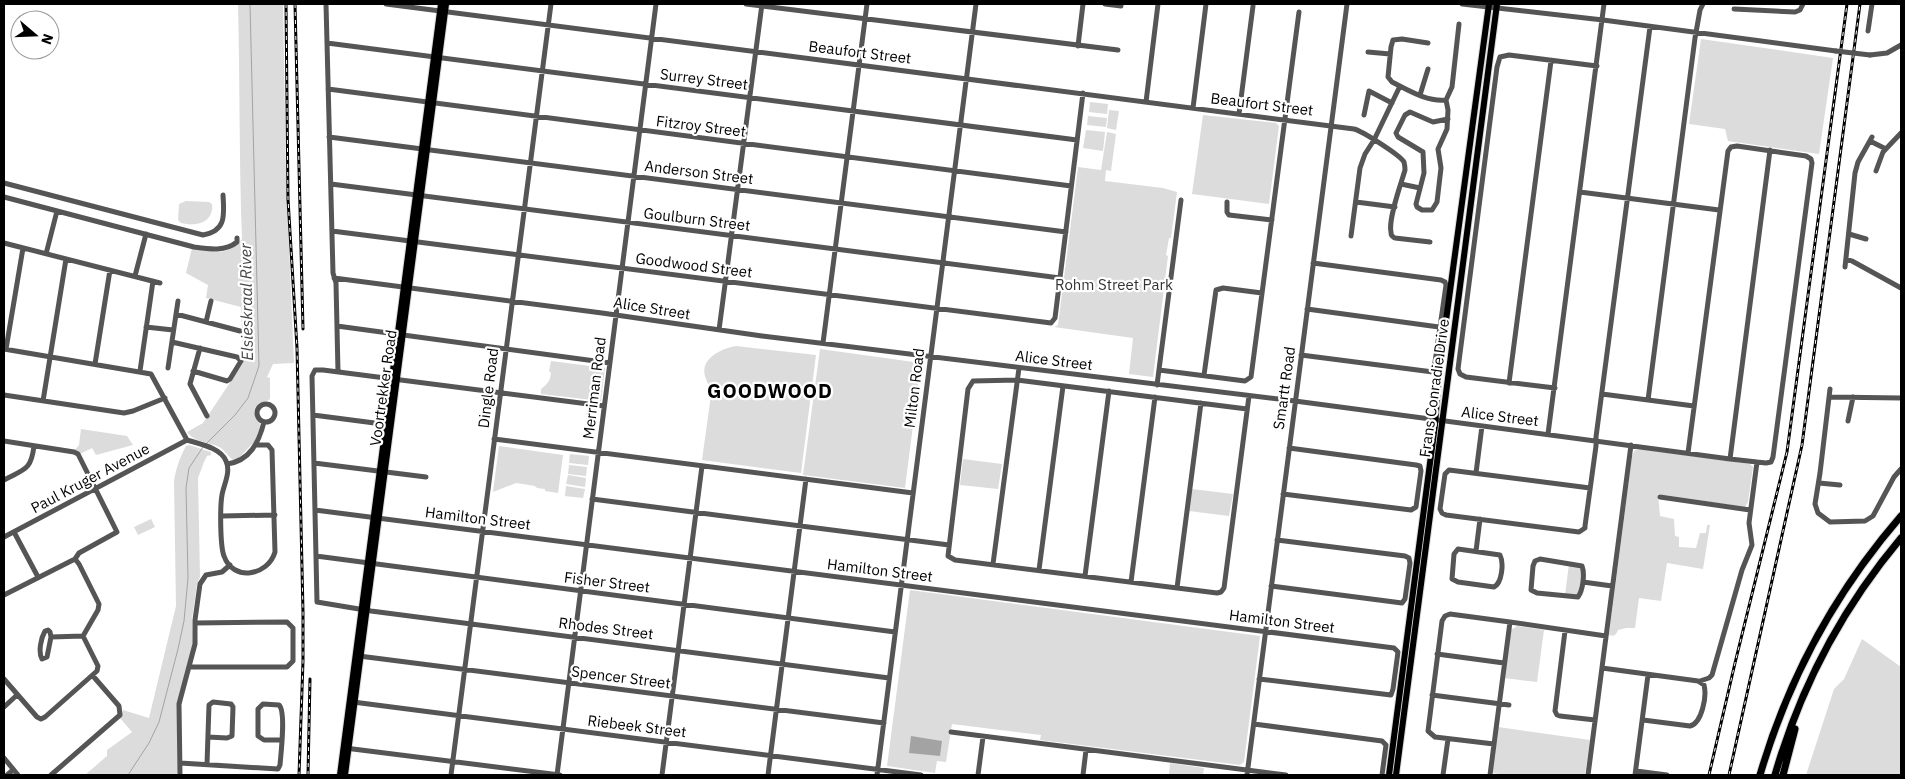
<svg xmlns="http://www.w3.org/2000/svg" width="1905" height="779" viewBox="0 0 1905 779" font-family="'IBM Plex Sans',sans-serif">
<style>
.green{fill:#dcdcdc}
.water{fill:#a3a3a3}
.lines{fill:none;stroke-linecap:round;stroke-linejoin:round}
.stream{stroke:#a3a3a3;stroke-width:1}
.major-casing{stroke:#dbdbdb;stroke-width:8}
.highway-casing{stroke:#dbdbdb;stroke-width:9}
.minor{stroke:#555;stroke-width:5}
.major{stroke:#000;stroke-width:6}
.highway{stroke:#000;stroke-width:7}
.rail-casing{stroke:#000;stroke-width:3}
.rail{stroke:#fff;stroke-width:1;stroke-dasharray:4;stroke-linecap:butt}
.minor-bridge{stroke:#555;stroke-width:5}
.labels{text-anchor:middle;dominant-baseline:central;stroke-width:4.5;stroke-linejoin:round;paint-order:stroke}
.street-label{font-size:15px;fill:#000;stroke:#fff}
.park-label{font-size:15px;fill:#333;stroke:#fff}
.water-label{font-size:16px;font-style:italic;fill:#444;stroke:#fff}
.district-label{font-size:20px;font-weight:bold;letter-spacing:1px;fill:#000;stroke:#fff}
</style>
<rect width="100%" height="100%" fill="#fff"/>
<!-- green -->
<path class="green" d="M238 4H283L286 172 294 363 273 364 267 377 270 378V399C266 402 263 402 259 404 249 411 258 419 261 426L254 444H252L237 460H233C227 456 225 449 217 446 207 442 194 442 187 432L203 423 243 363 241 307 206 298 208 285 186 273 192 248C211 252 229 257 242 239 239 160 240 82 238 4Z
M1701 39 1833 58 1819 154 1728 141 1725 129 1689 124Z
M1090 102 1108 104 1107 114 1089 112Z
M1109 110 1119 111 1116 130 1107 128Z
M1203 115 1276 123 1279 126 1269 204 1192 194Z
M1088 116 1107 118 1106 127 1087 125Z
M1086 130 1105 132 1103 151 1083 148Z
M1107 132 1116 134 1111 171 1106 170 1105 181 1163 188 1177 192 1171 238H1169L1166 255 1168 256 1153 377 1129 374 1133 338 1054 327 1058 325 1078 167 1101 170Z
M186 201 209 202 212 204C214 223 196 227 181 223L178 220 179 204Z
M736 346 816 355 801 473 702 460 711 395C711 388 707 383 705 376 700 358 723 348 736 346Z
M820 349 921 363 905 488 803 475Z
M551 361 605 368 601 401 541 394V389C547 384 550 382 551 373L549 371Z
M81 429 127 436 133 445 96 455 92 448 80 454 75 450 79 445Z
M189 445 211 452V455L207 456 204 462 198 478 200 577 197 584 192 619 193 647 177 706 178 775H85L107 756V750L132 732 120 718 123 710 149 718 176 606 174 481C176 468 180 457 186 446Z
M499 446 563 455 558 493 545 491V489L537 488 535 486 516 483 493 492Z
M1640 449 1750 464 1753 467 1748 502 1745 507 1658 494 1660 516 1674 519 1675 536 1679 537V547L1696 548 1700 533H1706L1707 525H1710L1703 569 1667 563 1661 601 1639 598 1635 628H1626L1618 630C1616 635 1614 637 1609 635L1632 456 1635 450Z
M570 454 589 456 588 465 569 463Z
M963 459 1002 464 998 489 960 485Z
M569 465 587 467 586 476 568 474Z
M568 475 586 478 585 487 566 484Z
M566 486 585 489 583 498 565 496Z
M1192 489 1233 494 1229 516 1189 511Z
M151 519 155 527 138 535 134 527Z
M1569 564 1580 566C1584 573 1581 589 1576 596L1565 595Z
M910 590 1260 636 1244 762 1240 765 1040 740 1041 735 952 724 946 762 937 761 935 773 887 766Z
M1517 626 1544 630 1537 682 1504 678 1511 630Z
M1862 639 1901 667V775H1806L1834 689 1844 679Z
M1498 727 1590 740 1585 775H1506L1492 773Z
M1170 763 1204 768 1203 775H1169Z"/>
<!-- water -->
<path class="water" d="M911 736 942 741 940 756 909 753Z"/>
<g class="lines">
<!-- stream -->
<path class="stream" d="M206 444 235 415 248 398 259 366 250 4
M128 775 149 743 159 722 178 649 184 621 188 578 186 488 189 468 203 447"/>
<defs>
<path id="major" d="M340 775 441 4
M345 775 446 4
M1389 775 1435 425 1439 372 1489 4
M1396 775 1497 4"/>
<path id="highway" d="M1760 775C1788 679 1836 591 1901 516
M1775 775C1800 688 1843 607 1901 538
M1783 775 1795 729"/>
</defs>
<!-- major casing -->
<use href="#major" class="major-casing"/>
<!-- highway casing -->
<use href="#highway" class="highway-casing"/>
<!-- minor -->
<path class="minor" d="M326 4 333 273 336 283 338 372
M386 4 1354 129C1362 131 1400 155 1404 162 1405 166 1405 167 1405 170 1401 184 1388 219 1391 232 1391 236 1392 236 1395 238L1430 242
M746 4 1118 50
M1105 4 1121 6
M1462 4 1603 20 1836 51
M1734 9 1795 12 1800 10 1803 4
M1868 31 1872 4
M327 43 1077 140
M1428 43 1402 39 1393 40 1391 47 1388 77 1392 82C1408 90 1427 102 1446 100
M1078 46 1083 4
M1368 52 1390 54
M1870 55 1887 53 1901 45
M328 89 1071 186
M1420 95 1428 69
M1146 102 1158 4
M1193 108 1206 4
M1239 114 1253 6
M1364 115 1369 91 1392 103
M1448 119 1433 122 1410 112 1405 115 1396 133 1398 137 1423 152 1424 173 1416 204 1417 207 1422 210H1432L1437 202 1441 168 1438 149 1447 129 1448 110 1446 100 1452 87 1459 24
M329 137 1066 232
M1870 141 1886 149
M1876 171 1883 152 1901 133
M4 183 203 235C227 231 224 214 223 195
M331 184 1060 278
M1401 184 1420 188
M1580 192 1719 210
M4 197 194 247C208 249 225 252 237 242V238
M1227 202V212L1229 215 1272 220
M1356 202 1395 207
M332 231 1051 323 1055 318 1083 93
M1849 234 1866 239
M1351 236 1360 168 1365 154 1374 140 1400 86
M4 243 160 283
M46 254 57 211
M1846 259 1852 261 1901 288
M1845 267 1855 173 1858 162 1872 137
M135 276 146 234
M334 278 602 313 762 336 1295 401 1730 459 1766 463 1771 462 1773 457 1812 163 1811 159 1806 156 1737 146 1731 147 1728 151 1688 453
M1307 309 1439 327
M176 314 240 331
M206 322 211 301
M337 326 610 363
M146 327 173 330
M719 330 762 4
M172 342 237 357 241 361 230 379 227 381 193 371
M823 343 867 4
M200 348 190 384 207 416
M4 349 151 374 187 440
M6 349 23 248
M1301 355 1433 372 1434 369 1446 285 1445 282 1441 280 1313 263
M95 364 110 270
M168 368 178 301
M1159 370 1245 381 1251 377 1299 12
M140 371 153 281
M1204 375 1216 290 1223 288 1262 293
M1509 383 1551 61
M1157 385 1181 200
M1555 388 1466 377 1460 374 1458 369 1497 67 1500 57 1509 55 1597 66
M1830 389 1820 473 1815 504 1818 513 1830 522 1865 521 1873 516 1894 477 1901 469
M1602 394 1694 406
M4 395 124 413 133 411 165 398
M1829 397 1901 398
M1648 400 1695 38 1700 10 1703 4
M43 401 66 259
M257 413a9 9 0 1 1 18 0a9 9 0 1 1-18 0Z
M604 406 323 370H315L312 376 317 602 371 611 889 678
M1247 409 1017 380 973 381 968 389 948 556 955 560 1217 593 1221 592 1224 588 1249 396
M313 415 390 425
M1848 421 1853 397
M1548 434 1604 4
M494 439 913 493
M187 440C200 444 221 448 226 461 231 472 224 484 222 495 220 506 220 546 224 556 233 582 268 576 275 552L272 450 268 445H256
M4 441 74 452 78 454 117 532 79 553 75 559 4 595
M1730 459 1770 150
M314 463 426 477
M227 464C250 461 259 442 264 422
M1476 473 1482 426
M4 480C24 469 31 471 34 446
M1819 483 1840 485
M1590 488 1449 470 1445 474 1440 509 1442 513 1446 515 1579 532 1585 528V526L1596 446V437L1650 27
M1283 494 1411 510 1416 507 1421 471 1420 466 1416 465 1289 448
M1660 497 1750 510
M592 499 949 545
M315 510 1394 648 1398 652 1393 689 1391 695 1259 679
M222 516 275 515
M14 532 38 577
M4 537 187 440
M1458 549 1500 555C1504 563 1502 583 1494 587L1458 582 1452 579 1454 554Z
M1476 551 1480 519
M316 556 895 632
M1540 559 1582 566C1585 574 1583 590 1578 597L1537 593 1531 590 1533 566 1535 561Z
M993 564 1019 368
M1039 570 1063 386
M1085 576 1109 391
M1131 582 1155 397
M1583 582 1612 586
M1271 586 1402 603 1405 599 1410 563 1409 558 1405 556 1277 540
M1177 588 1201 403
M48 630 50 632 51 637 47 657 42 659C38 652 41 638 45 631Z
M1565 631 1555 711 1557 715 1560 716 1595 720
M51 637 83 636
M1437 654 1504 663
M359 656 884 723
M189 667H287L293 661V628L287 622 195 623
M1602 668 1698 681 1704 685C1707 696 1702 723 1690 726L1643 720
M4 679 37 717 41 719 45 717 97 671 98 666 83 636 98 610 99 604 79 564 75 559
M1700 681 1709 678 1712 675 1742 570 1752 545 1749 523 1757 462
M1432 695 1509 705
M353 702 921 775
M4 707 17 695
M1254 724 1382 741 1386 745 1382 775
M951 732 1286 775
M1494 744 1435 737 1428 731 1442 621 1445 616 1450 614 1510 622
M345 748 560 775
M4 758 18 775
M180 763 278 769 280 765C281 753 286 711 279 705L263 704 258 709V736L264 740H281
M207 764 209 705 213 702 231 704 233 707 232 736 227 738 208 737
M1636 771 1667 775
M7 775 13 770
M51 775 120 715 119 706 93 676
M180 775 179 704 195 644V620L200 584 206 575 222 572 230 565
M451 775 551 4
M557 775 656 4
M662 775 702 466
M768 775 806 479
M877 775 976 4
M978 775 983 737
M1083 775 1086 750
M1247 775 1347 4
M1443 775 1448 739
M1490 775 1510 622 1606 636
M1588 775 1631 445
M1635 775 1648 675"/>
<!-- major -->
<use href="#major" class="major"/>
<!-- highway -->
<use href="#highway" class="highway"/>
<defs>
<path id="rail" d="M286 4 288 199 297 348 303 612V661L299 775
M295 4 303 329
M308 775 310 679
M1709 775 1735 663 1787 452 1847 4
M1729 775 1802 445 1860 4"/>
</defs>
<!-- rail casing -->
<use href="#rail" class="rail-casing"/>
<!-- rail -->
<use href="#rail" class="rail"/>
<!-- minor-bridge -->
<path class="minor-bridge" d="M1836 51 1870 55"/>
</g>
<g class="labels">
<!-- street labels -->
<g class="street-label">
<text transform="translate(860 52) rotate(7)">Beaufort Street</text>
<text transform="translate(704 79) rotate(7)">Surrey Street</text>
<text transform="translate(1262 104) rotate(7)">Beaufort Street</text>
<text transform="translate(701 126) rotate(7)">Fitzroy Street</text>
<text transform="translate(699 172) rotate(7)">Anderson Street</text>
<text transform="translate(697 219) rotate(7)">Goulburn Street</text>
<text transform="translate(694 265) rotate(7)">Goodwood Street</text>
<text transform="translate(652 308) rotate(9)">Alice Street</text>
<text transform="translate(1054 360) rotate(7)">Alice Street</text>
<text transform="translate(383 388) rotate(-82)">Voortrekker Road</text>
<text transform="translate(488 388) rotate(-83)">Dingle Road</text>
<text transform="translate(594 388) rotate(-83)">Merriman Road</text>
<text transform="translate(914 388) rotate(-83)">Milton Road</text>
<text transform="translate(1284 388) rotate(-82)">Smartt Road</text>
<text transform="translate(1434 388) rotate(-82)">Frans Conradie Drive</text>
<text transform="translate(1500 416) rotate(7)">Alice Street</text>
<text transform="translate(90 478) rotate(-28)">Paul Kruger Avenue</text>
<text transform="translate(478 518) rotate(7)">Hamilton Street</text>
<text transform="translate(880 570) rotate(7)">Hamilton Street</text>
<text transform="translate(607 582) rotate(7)">Fisher Street</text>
<text transform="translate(1282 621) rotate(7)">Hamilton Street</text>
<text transform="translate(606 628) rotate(7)">Rhodes Street</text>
<text transform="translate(621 677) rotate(7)">Spencer Street</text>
<text transform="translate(637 726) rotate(7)">Riebeek Street</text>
</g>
<!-- park labels -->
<g class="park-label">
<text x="1114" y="284">Rohm Street Park</text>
</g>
<!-- water labels -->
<g class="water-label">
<text transform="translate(246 302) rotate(-91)">Elsieskraal River</text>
</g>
<!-- district labels -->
<g class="district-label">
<text x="770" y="390">GOODWOOD</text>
</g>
</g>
<!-- border -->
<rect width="1905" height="779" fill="none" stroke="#000000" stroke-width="10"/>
<!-- north arrow -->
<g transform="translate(35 35) rotate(109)"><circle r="24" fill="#ffffff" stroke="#999999"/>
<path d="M0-4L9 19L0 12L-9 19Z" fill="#000000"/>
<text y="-8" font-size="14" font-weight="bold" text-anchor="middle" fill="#000000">N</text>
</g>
</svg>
